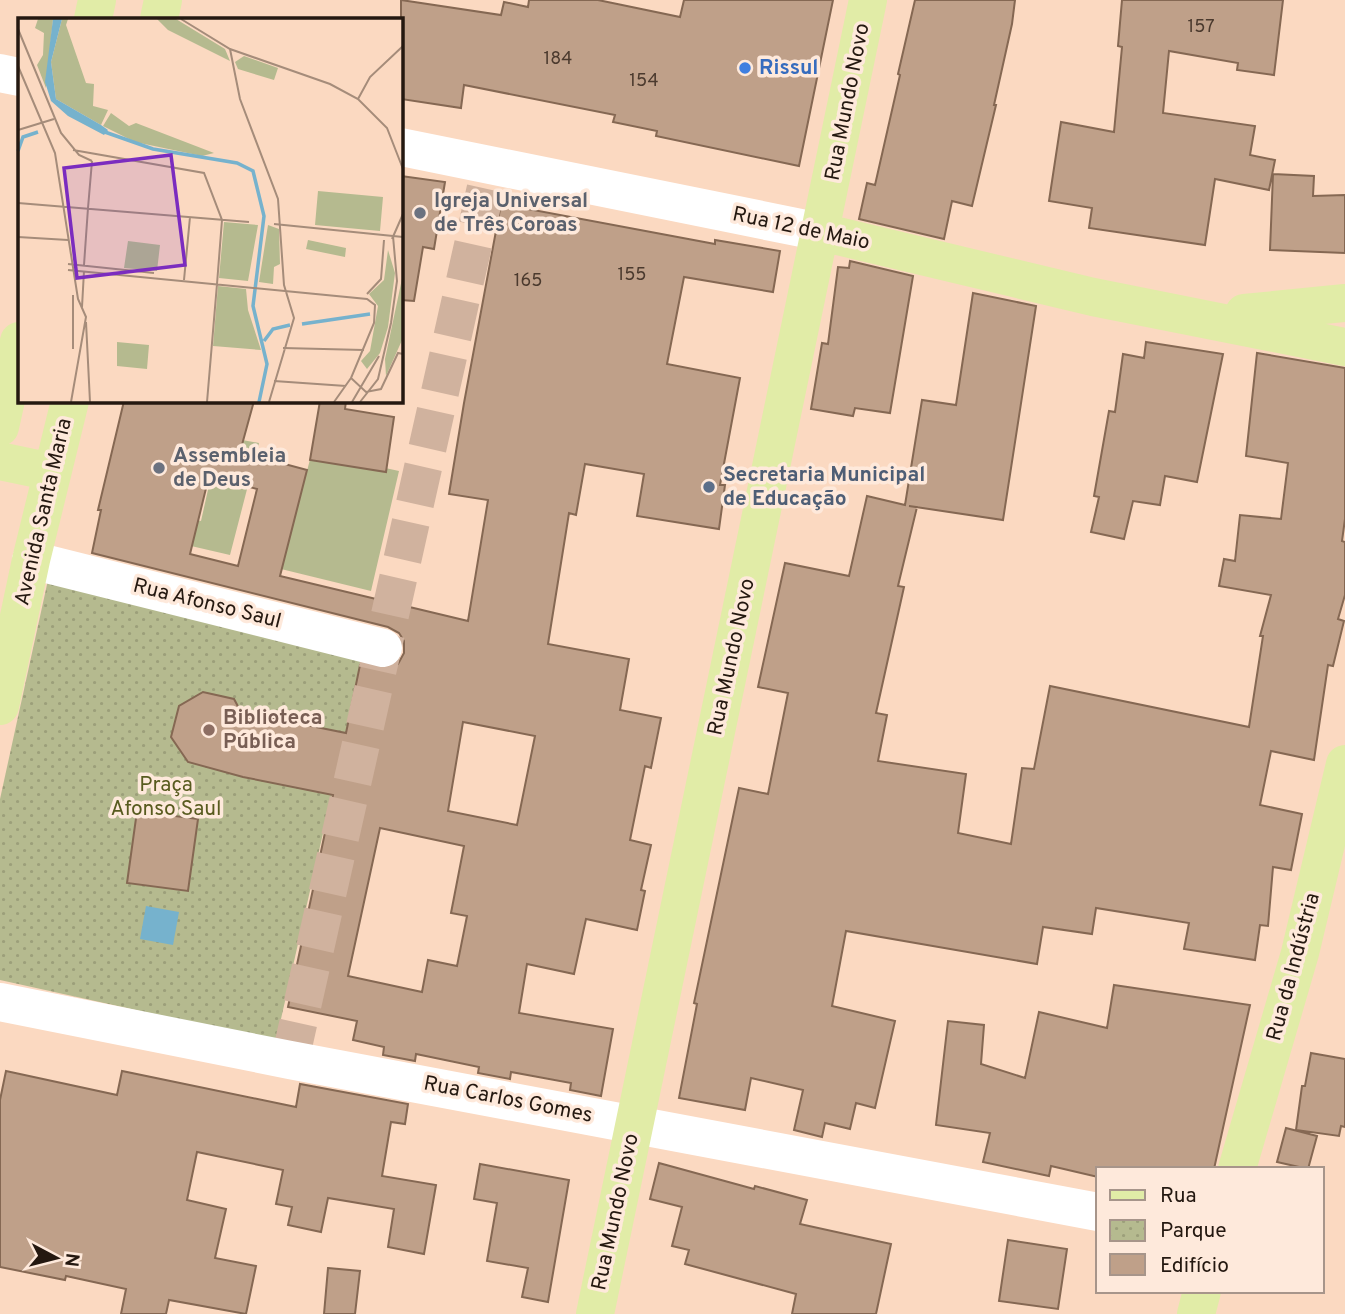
<svg xmlns="http://www.w3.org/2000/svg" width="1345" height="1314" viewBox="0 0 1345 1314" font-family="Overpass,sans-serif">
<style>
.grass{fill:#b5ba8f}
.park{fill:url(#park-dots)}
.water{fill:#76b2cd}
.building{fill:#bfa089;stroke:#856853;stroke-width:2;fill-rule:evenodd}
.lines{fill:none;stroke-linecap:round;stroke-linejoin:round}
.minor-tunnel{stroke:#d0b29e;stroke-width:38;stroke-dasharray:38 19;stroke-linecap:butt}
.minor{stroke:#fff;stroke-width:38}
.major{stroke:#e1eca7;stroke-width:38}
.shop-dot{fill:#3f7fe0;stroke:#fee9db;stroke-width:2.5}
.worship-dot{fill:#6b7280;stroke:#fee9db;stroke-width:2.5}
.service-dot{fill:#5c6f8a;stroke:#fee9db;stroke-width:2.5}
.education-dot{fill:#8d6e63;stroke:#fee9db;stroke-width:2.5}
.labels{text-anchor:middle;dominant-baseline:central;stroke-width:7;stroke-linejoin:round;paint-order:stroke}
.number-label{font-size:18px;fill:#4b3a2e}
.shop-label{font-size:21px;font-weight:bold;fill:#366cbe;stroke:#fee9db;text-anchor:start}
.street-label{font-size:21px;fill:#241810;stroke:#fee9db}
.worship-label{font-size:21px;font-weight:bold;fill:#5b616d;stroke:#fee9db;text-anchor:start}
.service-label{font-size:21px;font-weight:bold;fill:#4e5e75;stroke:#fee9db;text-anchor:start}
.education-label{font-size:21px;font-weight:bold;fill:#785e54;stroke:#fee9db;text-anchor:start}
.park-label{font-size:21px;fill:#585b1f;stroke:#fee9db}
.inset-river{fill:none;stroke:#76b2cd;stroke-width:3.5}
.inset-road{fill:none;stroke:#a58c7a;stroke-width:2}
.view{fill:#7b2cbf;fill-opacity:0.15;stroke:#7b2cbf;stroke-width:3.5}
.inset-edge{fill:none;stroke:#241810;stroke-width:3.5}
</style>
<defs>
<pattern id="park-dots" width="8" height="8" patternUnits="userSpaceOnUse" patternTransform="scale(1.75)"><rect width="8" height="8" fill="#b5ba8f"/><path d="M2 2h.1M6 6h.1" fill="none" stroke="#9c9f7a" stroke-width="1.8" stroke-linecap="round"/></pattern>
</defs>
<rect width="100%" height="100%" fill="#fbd9c1"/>
<!-- grass -->
<path class="grass" d="M220 436 259 443 230 555 122 530 130 507 201 521Z
M312 452 399 471 371 591 281 569Z"/>
<!-- park -->
<path class="park" d="M48 580 362 661 276 1041 0 980V799Z"/>
<!-- water -->
<path class="water" d="M146 906 179 912 173 945 140 939Z"/>
<!-- building -->
<path class="building" d="M401 0 501 15 504 2 528 7 529 0H598L680 17 684 0H833L799 166 656 136 657 131 613 122 615 115 464 85 461 108 401 99Z
M915 0H1015L1012 24 994 105H996L972 206 952 201 944 239 859 219 867 183 875 185 900 75 898 74Z
M1122 0H1283L1274 75 1237 70 1238 63 1169 51 1163 113 1255 126 1250 155 1275 160 1269 190 1215 179 1205 245 1089 228 1092 208 1049 201 1061 122 1114 132 1122 47 1118 46Z
M1273 174 1314 176 1313 196 1345 195V253L1270 250Z
M401 176 445 182 434 249 423 247 414 301 401 300Z
M501 204 715 244V240L780 251 773 292 684 277 667 364 740 378 720 485H725L719 529 637 516 644 474 585 464 576 515 569 513 548 644 629 659 620 710 661 718 651 768 645 766 630 840 651 845 641 890 645 891 637 930 586 919 574 974 527 964 519 1013 613 1029 601 1096 570 1090 571 1083 511 1072 510 1079 478 1073 479 1067 416 1054 415 1061 383 1055 384 1047 353 1040 357 1021 288 1007 333 795 243 777 188 762 171 737 179 706 203 692 234 699 241 712 346 733 360 665 388 669 398 664 404 653V641L399 633 388 627 92 553 101 510H98L124 401H254L240 452 307 470 280 576 468 621 488 500 449 494 464 403ZM209 476 257 489 238 566 190 554ZM463 722 535 736 517 825 448 811ZM380 828 464 846 451 913 467 916 457 966 428 960 422 992 348 976Z
M850 261 913 276 890 413 855 408 853 416 811 409 822 343 828 344 838 267 849 268Z
M973 293 1036 306 1003 520 909 506 917 507 898 586 904 587 876 713 887 715 878 761 966 774 958 833 1011 844 1022 768 1034 769 1050 686 1249 727 1263 636H1260L1271 595 1219 586 1224 559 1235 561 1240 515 1281 519 1288 463 1246 456 1257 353 1345 368V519L1342 541 1345 542V595L1338 619 1344 621 1333 666 1328 665 1314 760 1271 751 1260 805 1302 814 1291 870 1273 867 1268 926 1260 925 1255 960 1184 949 1189 923 1096 908 1092 934 1043 927 1037 964 846 931 832 1006 895 1021 875 1108 856 1103 850 1129 825 1123 822 1137 794 1130 803 1090 751 1078 745 1110 679 1098 697 1004 694 1003 739 788 768 794 788 693 758 687 785 563 849 576 867 496 905 505 922 400 956 405Z
M1146 342 1223 354 1197 482 1165 476 1160 505 1133 501 1124 539 1091 532 1099 497 1094 496 1109 411 1115 412 1123 354 1144 358Z
M320 401H346L345 409 394 417 386 472 310 460Z
M137 811 198 819 188 891 127 883Z
M1114 985 1250 1005 1214 1169H1098V1177L1051 1166 1049 1176 983 1162 990 1133 936 1125 948 1021 984 1025 981 1064 1025 1078 1039 1012 1107 1028Z
M1311 1053 1345 1059V1127L1341 1126 1339 1136 1296 1130 1302 1086H1305Z
M6 1071 117 1095 122 1071 296 1107 300 1084 408 1104 405 1124 391 1122 382 1176 436 1185 424 1254 388 1247 394 1209 328 1198 321 1232 288 1225 292 1207 276 1204 283 1170 197 1152 187 1200 226 1209 215 1258 256 1266 246 1314 169 1300 166 1314H121L126 1289 66 1276 65 1280 0 1267V1100Z
M1286 1128 1317 1136 1308 1169 1277 1162Z
M659 1163 754 1189 755 1186 807 1200 800 1224 891 1244 876 1314H792L796 1294 685 1264 689 1250 672 1246 682 1207 650 1199Z
M480 1164 569 1180 548 1302 522 1297 528 1268 487 1261 497 1203 474 1199Z
M1008 1240 1067 1249 1058 1309 999 1301Z
M328 1268 360 1271 355 1314H324Z"/>
<g class="lines">
<!-- minor-tunnel -->
<path class="minor-tunnel" d="M290 1060 491 165"/>
<!-- minor -->
<path class="minor" d="M0 73 19 77
M401 147 821 232
M31 560 383 648
M0 1002 290 1060 1098 1212"/>
<!-- major -->
<path class="major" d="M93 19 97 0
M159 19 163 0
M821 232 1093 297 1345 347
M1244 313 1345 303
M0 427 19 341
M0 461 52 472
M0 706 31 560 70 401
M1237 1169 1300 953 1345 764
M595 1314 868 0
M1196 1314 1202 1291"/>
</g>
<!-- markers -->
<circle class="shop-dot" cx="745" cy="68" r="7"/>
<g class="worship-dot">
<circle cx="420" cy="213" r="7"/>
<circle cx="159" cy="468" r="7"/>
</g>
<circle class="service-dot" cx="709" cy="487" r="7"/>
<circle class="education-dot" cx="209" cy="730" r="7"/>
<g class="labels">
<!-- number labels -->
<g class="number-label">
<text x="1201" y="27">157</text>
<text x="558" y="59">184</text>
<text x="644" y="81">154</text>
<text x="632" y="275">155</text>
<text x="528" y="281">165</text>
</g>
<!-- shop labels -->
<g class="shop-label">
<text x="759" y="68">Rissul</text>
</g>
<!-- street labels -->
<g class="street-label">
<text transform="translate(848 102) rotate(-79)">Rua Mundo Novo</text>
<text transform="translate(801 229) rotate(12)">Rua 12 de Maio</text>
<text transform="translate(44 512) rotate(-77)">Avenida Santa Maria</text>
<text transform="translate(207 604) rotate(14)">Rua Afonso Saul</text>
<text transform="translate(732 657) rotate(-78)">Rua Mundo Novo</text>
<text transform="translate(1294 967) rotate(-75)">Rua da Indústria</text>
<text transform="translate(508 1100) rotate(11)">Rua Carlos Gomes</text>
<text transform="translate(616 1212) rotate(-78)">Rua Mundo Novo</text>
</g>
<!-- worship labels -->
<g class="worship-label">
<text x="434" y="201">Igreja Universal<tspan x="434" dy="24">de Três Coroas</tspan></text>
<text x="173" y="456">Assembleia<tspan x="173" dy="24">de Deus</tspan></text>
</g>
<!-- service labels -->
<g class="service-label">
<text x="723" y="475">Secretaria Municipal<tspan x="723" dy="24">de Educação</tspan></text>
</g>
<!-- education labels -->
<g class="education-label">
<text x="223" y="718">Biblioteca<tspan x="223" dy="24">Pública</tspan></text>
</g>
<!-- park labels -->
<g class="park-label">
<text x="166" y="785">Praça<tspan x="166" dy="24">Afonso Saul</tspan></text>
</g>
</g>
<!-- overview -->
<g transform="translate(18 18)">
<rect width="385" height="385" fill="#fbd9c1"/>
<path d="M139 1H158L207 31 212 43 150 12ZM226 38 260 50 256 62 220 51 217 44ZM300 173 365 179 362 213 297 207ZM370 232 377 255 370 309 362 335 349 351 343 343 352 333 360 288 351 276 366 262ZM385 256V320L368 358 367 341ZM99 324 131 327 129 351 99 348Z" fill="#b5ba8f"/>
<path d="M20 1H35L28 70 19 47 25 37 26 15 17 10ZM44 1H50L48 7 68 65 76 66 75 88 90 92 83 107 38 81 33 44ZM93 95 111 108 118 105 196 135 184 138 117 124 85 108Z" fill="#b5ba8f"/>
<path d="M290 222 328 230 327 239 288 231Z" fill="#b5ba8f"/>
<path d="M206 204 240 207 230 263 201 260ZM250 207 261 211 262 246 256 249 255 266 241 264ZM110 223 142 227 139 253 106 250ZM200 268 228 271 230 292 243 332 195 328Z" fill="#b5ba8f"/>
<path d="M35 1H44L33 44 38 81 83 107 90 112 86 117 50 98 33 83 27 64Z" fill="#76b2cd"/>
<path class="inset-river" d="M84 113 135 131 219 145 235 153 246 198 235 288 249 346 241 384M0 133 5 119 20 114M284 306 352 296M246 323 255 311 272 307"/>
<path class="inset-road" d="M163 1 212 31 312 66 340 81 369 110 385 151M0 11 43 115 61 137 74 143M212 31 222 81 260 181 266 267 276 300 251 384M0 48 37 135 60 281 68 299 53 384M340 81 352 59 385 28M0 112 36 101M55 132 186 155 204 202 199 266M0 185 231 204M70 190 74 143M256 206 385 219M0 219 50 222M374 221 385 196M50 246 136 255M66 247 70 190M50 252 349 281 357 287 356 305 333 360 348 374 363 371 380 335 385 336M166 262 172 199M349 276 363 261 366 222M55 277V331M64 289 66 253M68 304 72 384M265 330 346 332M256 363 328 368M189 384 199 266M316 384 333 360M334 384 361 338M342 384 360 361 373 305 379 263 375 218"/>
<path class="view" d="M153 137 167 247 59 260 46 150Z"/>
<rect width="385" height="385" class="inset-edge"/>
</g>
<!-- legend -->
<rect x="1096" y="1167" width="228" height="126" fill="#fee9db" stroke="#a7958a" stroke-width="2"/>
<rect x="1110" y="1190" width="35" height="10" fill="#e1eca7" stroke="#a7958a" stroke-width="2"/>
<text x="1160" y="1202" font-size="21" fill="#241810">Rua</text>
<rect x="1110" y="1220" width="35" height="21" fill="url(#park-dots)" stroke="#a7958a" stroke-width="2"/>
<text x="1160" y="1237" font-size="21" fill="#241810">Parque</text>
<rect x="1110" y="1254" width="35" height="21" fill="#bfa089" stroke="#a7958a" stroke-width="2"/>
<text x="1160" y="1272" font-size="21" fill="#241810">Edifício</text>
<!-- north arrow -->
<g transform="translate(56 1258) rotate(97)" stroke="#fee9db" stroke-width="5" paint-order="stroke">
<path d="M0-5L12 26L0 18L-12 26Z" fill="#241810"/>
<text y="-10" font-size="19" font-weight="bold" text-anchor="middle" fill="#241810">N</text>
</g>
</svg>
